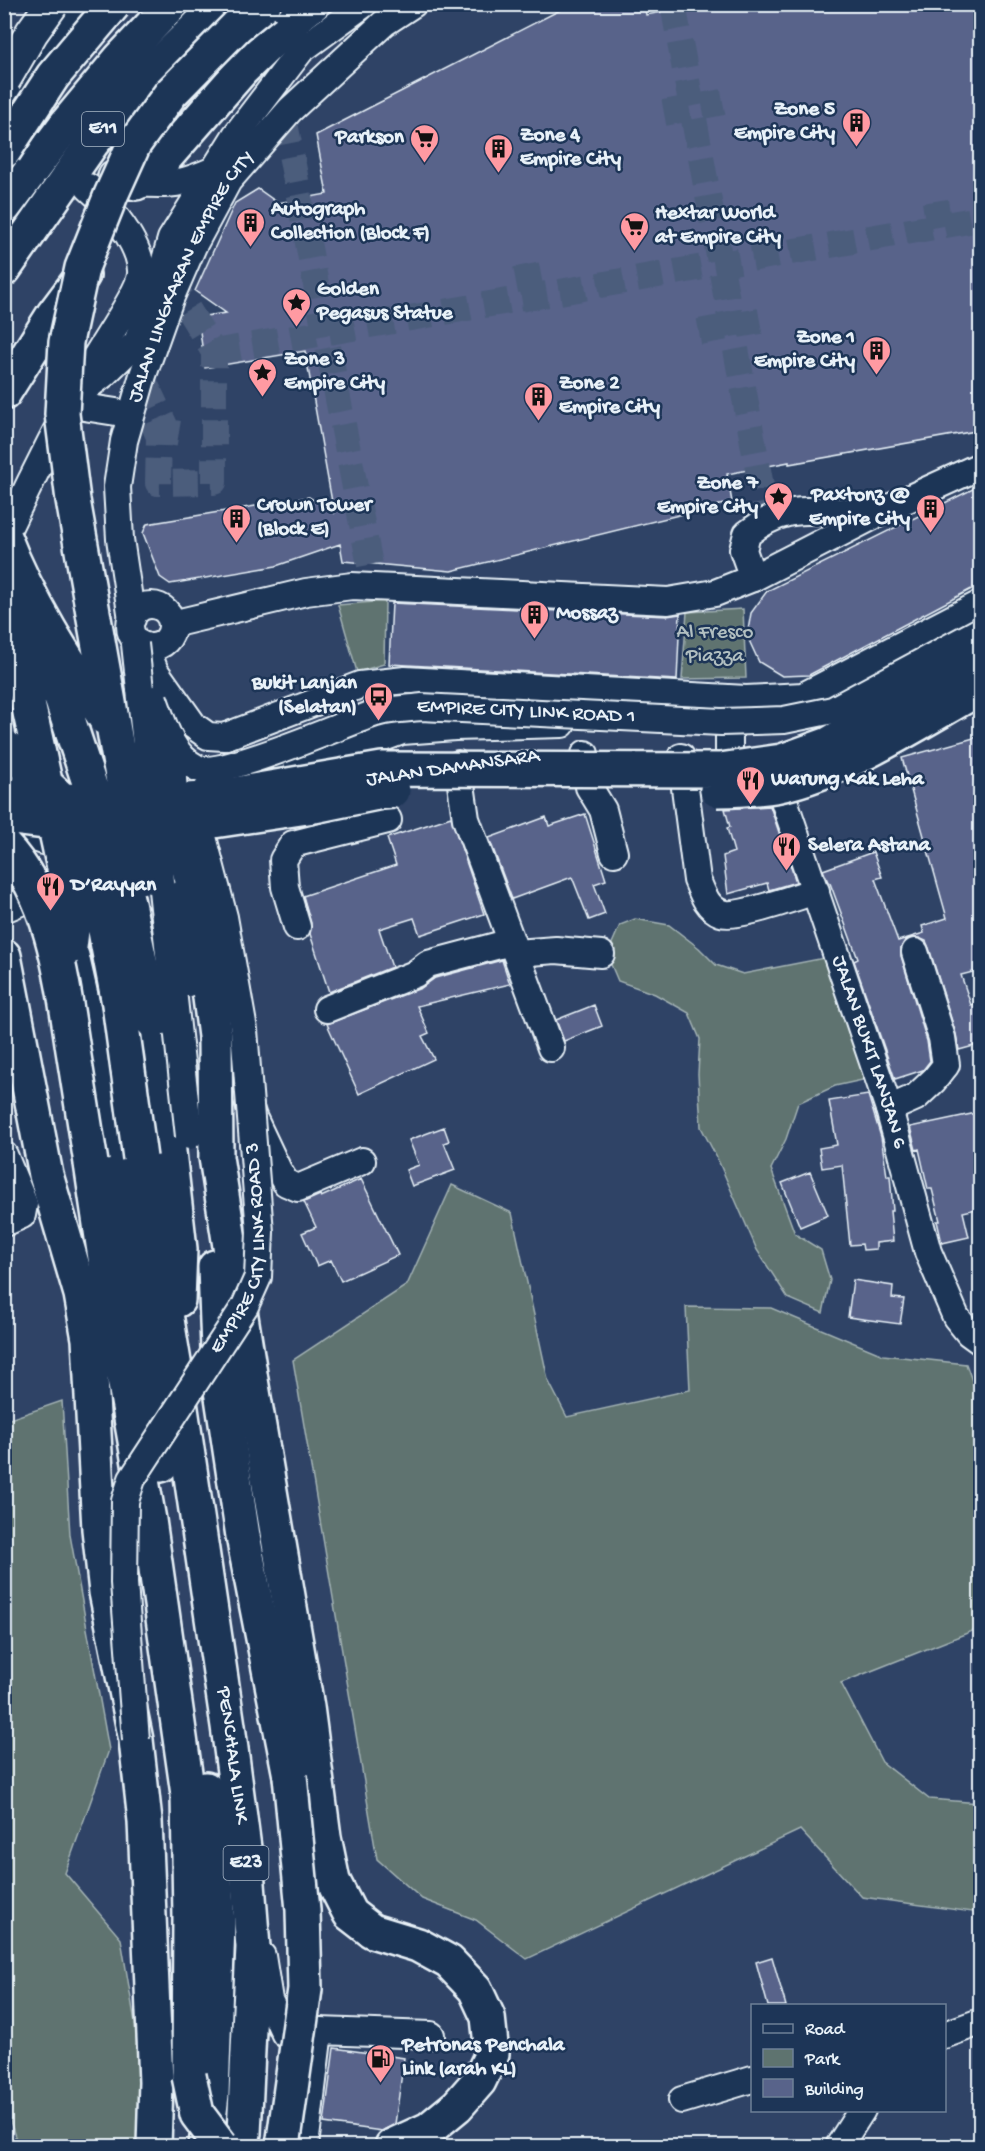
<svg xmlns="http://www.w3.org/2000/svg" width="985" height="2151" viewBox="0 0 985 2151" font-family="'Gochi Hand',sans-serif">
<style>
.green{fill:#5e736f;stroke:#a3b2b4;stroke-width:1.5}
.building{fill:#58638a;stroke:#e8f1f8;stroke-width:1.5}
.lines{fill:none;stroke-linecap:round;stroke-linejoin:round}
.minor-tunnel{stroke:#4b5d7c;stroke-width:26;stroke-dasharray:26 13;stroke-linecap:butt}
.highway-tunnel{stroke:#4b5d7c;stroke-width:33;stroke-dasharray:33 16;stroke-linecap:butt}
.minor-casing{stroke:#e8f1f8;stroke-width:30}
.highway-casing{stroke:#e8f1f8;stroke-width:38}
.minor{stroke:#1d3557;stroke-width:26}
.highway{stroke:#1d3557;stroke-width:33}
.minor-bridge-casing{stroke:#e8f1f8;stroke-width:30;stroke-linecap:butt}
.major-bridge-casing{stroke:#e8f1f8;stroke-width:36;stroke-linecap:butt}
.highway-bridge-casing{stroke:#e8f1f8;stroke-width:38;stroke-linecap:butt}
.minor-bridge{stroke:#1d3557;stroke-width:26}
.major-bridge{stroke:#1d3557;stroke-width:32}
.highway-bridge{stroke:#1d3557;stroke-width:33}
.labels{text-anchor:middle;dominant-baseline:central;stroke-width:5;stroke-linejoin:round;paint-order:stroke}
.shield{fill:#1d3557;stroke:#abb9c8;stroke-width:1.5}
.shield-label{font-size:20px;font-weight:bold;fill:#e8f1f8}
.poi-label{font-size:21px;font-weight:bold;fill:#e8f1f8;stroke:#1d3557;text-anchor:start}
.street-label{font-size:21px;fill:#e8f1f8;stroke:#1d3557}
.park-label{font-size:21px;fill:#b1bfc1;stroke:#1d3557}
</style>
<rect width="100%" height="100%" fill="#2f4366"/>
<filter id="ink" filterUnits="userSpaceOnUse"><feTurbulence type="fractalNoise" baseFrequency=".0167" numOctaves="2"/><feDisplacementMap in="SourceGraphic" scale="12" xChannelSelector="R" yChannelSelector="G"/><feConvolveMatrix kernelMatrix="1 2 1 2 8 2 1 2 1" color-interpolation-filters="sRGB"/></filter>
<g filter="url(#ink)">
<!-- green -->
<path class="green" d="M385 601 384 664 357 672 338 605Z
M743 609 746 678 682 679 687 612Z
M635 919 669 925 699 948 716 965 743 974 824 958 867 1079 835 1086 798 1103 786 1139 771 1169 795 1234 821 1250 830 1280 823 1313 788 1298 757 1250 718 1160 701 1127 698 1074 700 1039 689 1013 655 994 618 981 607 955 620 925Z
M452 1185 512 1213 548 1380 567 1417 690 1390 686 1307 771 1308 883 1355 966 1364 980 1403V1628L841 1683 882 1762 929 1799 980 1803V1913L862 1897 800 1830 527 1959 476 1920 422 1899 377 1859 293 1360 407 1285Z
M62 1401 70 1535 109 1750 65 1873 121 1939 147 2094 144 2146H18L5 2105 4 1421Z"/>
<!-- building -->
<path class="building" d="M583 4H644L646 15 707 4H981V430L789 464V462L727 474 732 502 451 571 343 561 340 544 276 566 170 584 160 577 143 533 147 524 309 497 334 513 305 351 205 368 198 317 226 313 195 291 235 203 258 189 278 203 327 194 316 135 564 8Z
M981 485V584L809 675 782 676 759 662 747 636 751 613 767 591Z
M392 603 667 616 680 614 677 680 389 664Z
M981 736V970L961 975 971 1005 981 1001V1044L959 1050 956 1034 929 948 926 941 919 938H910L904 942 901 948V956L927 1041 930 1061 923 1070 895 1079 854 961 858 959 830 883 828 882 823 870 873 852 882 877 875 879 898 941 924 933 922 926 947 918 902 758Z
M770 806 796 882 769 890 767 883 728 894 723 856 734 852 727 828 730 827 725 809Z
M585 814 606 880 594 884 605 914 589 920 572 877 512 899 489 838 546 817 549 826Z
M451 817 484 914 420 935 414 918 379 929 392 967 329 992 310 934 311 923 303 896 396 865 387 838Z
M502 960 510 984 417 1006 429 1033 422 1036 434 1059 359 1094 327 1024 421 988 435 978Z
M594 1005 602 1026 564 1041 556 1020Z
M868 1095 881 1137 887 1176H890L893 1211H890L893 1241 876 1243V1249L863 1250 862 1244 850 1245 842 1165 822 1168 819 1148 837 1145 829 1101Z
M981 1112V1208L963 1212 969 1237 942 1243 937 1221H940L932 1189H928L919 1149 916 1150 910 1127Z
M444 1127 449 1141 444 1143 455 1170 412 1186 406 1170 419 1165 409 1140Z
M810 1172 828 1215 800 1227 782 1183Z
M361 1179 398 1255 341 1281 331 1260 317 1266 302 1233 316 1227 304 1202 320 1195 321 1197Z
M853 1280 893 1286 892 1298 904 1299 900 1324 848 1317Z
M772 1957 786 2006H768L756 1962Z
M334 2048 404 2058 395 2124 382 2131 324 2123Z"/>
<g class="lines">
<!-- minor-tunnel -->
<path class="minor-tunnel" d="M673 4 767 519
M664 113 723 102
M284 118 374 586
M935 201 940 233
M526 265 534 308
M699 332 760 321
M214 352 980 219
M145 383 168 432 180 434
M116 412 151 418 159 437 158 483 214 482V352L169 278"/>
<!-- highway-tunnel -->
<path class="highway-tunnel" d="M23 114 115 177"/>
<defs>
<g id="minor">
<path d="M136 183C171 186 182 184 214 170"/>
<path d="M74 397 104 374 137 342 155 296 171 239 236 135 301 50 364 4"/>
<path d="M71 405 116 412"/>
<path d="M4 537C31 480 59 424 89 369 99 349 140 292 141 274 143 246 108 204 88 187"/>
<path d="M753 578 743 550 747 534C797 494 825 520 879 508"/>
<circle cx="151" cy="626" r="21"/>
<path id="s1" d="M132 619 120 539 117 487 124 441 143 375 170 299 193 246 228 181 290 110 384 23 413 4"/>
<path d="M172 624 306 592 352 586 668 601 715 593 753 578 899 503 980 466"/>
<path d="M145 646 155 671 194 726 208 736 224 737 360 685 405 680 746 699 803 696 980 604"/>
<path d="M585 754 589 787 603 810 614 853"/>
<path d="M681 757 697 880C702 892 707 908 721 913 737 919 798 896 816 891"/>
<path d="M729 757V728"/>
<path d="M458 764 466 819 551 1048"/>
<path id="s2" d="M773 768 889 1109 928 1252 956 1317 969 1333 980 1341"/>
<path d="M285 774 402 731 455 727 562 724"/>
<path d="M16 831 46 842 74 845"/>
<path d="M4 909 84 875"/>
<path d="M297 927 285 887 283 860 293 844 388 820"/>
<path d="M516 953 556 950 601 954"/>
<path d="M327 1009 415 974 428 964 511 942"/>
<path d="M220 1016 253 1117 278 1170 286 1183 298 1188 362 1161"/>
<path d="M889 1109 916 1097 934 1080 946 1065 942 1038 915 952"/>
<path d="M4 1155 24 1204 22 1215 4 1223"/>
<path d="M262 1956 269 2000 285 2034 319 2031 431 2035"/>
<path d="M944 2035 980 2022"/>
<path d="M682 2100 752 2079"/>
<path d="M305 2146 319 2031"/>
<path d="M839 2146 862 2110"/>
</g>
<g id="highway">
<path d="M23 114C18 105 12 95 14 84 19 57 55 25 73 4"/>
<path d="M115 177 136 183 151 174 242 70 299 15 313 4"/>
<path d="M4 207 67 123 120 59 172 4"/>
<path d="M4 269 92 143 147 76 221 4"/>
<path d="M4 393 53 315 83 275"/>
<path d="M4 956 46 1175 81 1294 89 1339 99 1529 106 1592 136 1740 145 1821 156 2082 154 2146"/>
<path d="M72 956 118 1159 126 1238 147 1368V1389"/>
<path d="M151 993 180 1249 178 1300"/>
<path d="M216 1157 251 1380 307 1707 324 1837 333 1881 350 1914 372 1931 418 1945 449 1962 475 1989 488 2017 492 2054 479 2081 457 2106 429 2129 392 2146"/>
<path id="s3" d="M140 1158 175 1368 228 1726 247 1871 253 1947 244 2133 241 2146"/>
<path d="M91 1163 117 1339 149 1520 188 1794 190 1918 189 2076"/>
<path d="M215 1267 219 1377 243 1536 290 1776"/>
<path d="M147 1368 161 1465"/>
<path d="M206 1789 213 1847 218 1924 212 2094 206 2146"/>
</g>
</defs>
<!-- minor casing -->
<use href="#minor" class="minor-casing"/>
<!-- highway casing -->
<use href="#highway" class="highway-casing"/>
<!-- minor -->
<use href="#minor" class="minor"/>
<!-- highway -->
<use href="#highway" class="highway"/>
<defs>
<g id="minor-bridge">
<path d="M135 644 189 1136"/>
<path id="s4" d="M154 699C163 723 171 756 197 768 221 779 345 723 376 713 390 709 407 709 421 707L721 722 784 720 833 710 980 631"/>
<path d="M170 738 176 819"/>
<path d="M182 894 188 983"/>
<path id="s5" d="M136 1740 124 1583 125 1501 132 1479 245 1306 258 1277 260 1232 244 1030 224 917 198 818 205 792 221 777"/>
</g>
<path id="major-bridge" d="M4 80 32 32 52 4"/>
<path id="highway-bridge" d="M4 151 53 76 114 4
M4 537C29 602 67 660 105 718
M4 596 18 609 39 646 62 701 126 894 153 1022
M4 614 20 667 74 914 70 947
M4 746 68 805 98 894 119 1004 140 1158
M717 790C734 790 752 789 768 787 837 777 919 722 980 688
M4 794 108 804 206 799 382 769 720 770 782 761 829 744 917 692 980 658
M162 807 185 855 197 898 215 1036 216 1157
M4 817 117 831 207 822 314 806 382 792 393 791
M4 846C53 896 63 984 73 1050 79 1088 85 1126 91 1163
M140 877 73 500 62 414 66 342 82 268 111 195 134 144 171 93 237 26 264 4
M189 2076 197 2114 221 2146
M283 2146 305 1989 303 1910 290 1776"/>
</defs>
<!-- minor-bridge casing -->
<use href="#minor-bridge" class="minor-bridge-casing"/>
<!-- major-bridge casing -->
<use href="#major-bridge" class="major-bridge-casing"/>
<!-- highway-bridge casing -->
<use href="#highway-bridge" class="highway-bridge-casing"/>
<!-- minor-bridge -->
<use href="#minor-bridge" class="minor-bridge"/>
<!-- major-bridge -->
<use href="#major-bridge" class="major-bridge"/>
<!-- highway-bridge -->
<use href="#highway-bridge" class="highway-bridge"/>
</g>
</g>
<!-- icons -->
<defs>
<symbol id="building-pin" viewBox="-11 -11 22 30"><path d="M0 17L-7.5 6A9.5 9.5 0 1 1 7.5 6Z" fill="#ff9aa2" stroke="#1d3557"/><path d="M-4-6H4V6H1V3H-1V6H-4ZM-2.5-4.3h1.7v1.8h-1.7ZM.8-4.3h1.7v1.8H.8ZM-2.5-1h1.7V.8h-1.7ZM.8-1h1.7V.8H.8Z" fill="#111"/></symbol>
<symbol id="supermarket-pin" viewBox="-11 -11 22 30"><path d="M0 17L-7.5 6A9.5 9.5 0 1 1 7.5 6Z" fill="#ff9aa2" stroke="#1d3557"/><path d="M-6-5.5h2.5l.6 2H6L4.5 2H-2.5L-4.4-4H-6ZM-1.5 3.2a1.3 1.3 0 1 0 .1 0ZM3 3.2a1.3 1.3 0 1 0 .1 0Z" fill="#111"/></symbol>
<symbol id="sight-pin" viewBox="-11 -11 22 30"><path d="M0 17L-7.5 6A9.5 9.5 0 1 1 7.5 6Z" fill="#ff9aa2" stroke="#1d3557"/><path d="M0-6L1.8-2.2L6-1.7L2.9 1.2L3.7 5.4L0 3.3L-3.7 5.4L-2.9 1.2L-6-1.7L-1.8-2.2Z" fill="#111"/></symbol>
<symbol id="bus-pin" viewBox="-11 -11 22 30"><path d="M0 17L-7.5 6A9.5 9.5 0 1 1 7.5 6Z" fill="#ff9aa2" stroke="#1d3557"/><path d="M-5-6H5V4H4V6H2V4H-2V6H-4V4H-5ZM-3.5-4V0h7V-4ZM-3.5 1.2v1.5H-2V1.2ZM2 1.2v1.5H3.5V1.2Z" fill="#111"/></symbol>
<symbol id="restaurant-pin" viewBox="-11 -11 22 30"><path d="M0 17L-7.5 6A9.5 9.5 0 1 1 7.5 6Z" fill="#ff9aa2" stroke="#1d3557"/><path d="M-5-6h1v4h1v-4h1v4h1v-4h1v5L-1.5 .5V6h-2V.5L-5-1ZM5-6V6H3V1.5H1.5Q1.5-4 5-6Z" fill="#111"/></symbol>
<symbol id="fuel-pin" viewBox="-11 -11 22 30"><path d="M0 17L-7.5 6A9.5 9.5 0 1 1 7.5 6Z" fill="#ff9aa2" stroke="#1d3557"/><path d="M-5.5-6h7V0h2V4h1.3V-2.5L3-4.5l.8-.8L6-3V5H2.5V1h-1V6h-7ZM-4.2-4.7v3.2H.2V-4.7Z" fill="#111"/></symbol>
</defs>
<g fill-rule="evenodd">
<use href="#building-pin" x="840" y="106" width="33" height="45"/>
<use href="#supermarket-pin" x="408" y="122" width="33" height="45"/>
<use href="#building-pin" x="482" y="132" width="33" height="45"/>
<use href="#building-pin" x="234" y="206" width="33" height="45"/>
<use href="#supermarket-pin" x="618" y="210" width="33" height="45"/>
<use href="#sight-pin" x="280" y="286" width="33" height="45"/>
<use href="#building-pin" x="860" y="334" width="33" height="45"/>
<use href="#sight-pin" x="246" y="356" width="33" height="45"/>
<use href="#building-pin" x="522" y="380" width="33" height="45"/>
<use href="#sight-pin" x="762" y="480" width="33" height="45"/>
<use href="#building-pin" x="914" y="492" width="33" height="45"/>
<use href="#building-pin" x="220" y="502" width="33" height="45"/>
<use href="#building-pin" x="518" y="598" width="33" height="45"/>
<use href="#bus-pin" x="362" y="680" width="33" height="45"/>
<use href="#restaurant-pin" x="734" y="764" width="33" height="45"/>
<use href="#restaurant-pin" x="770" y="830" width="33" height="45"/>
<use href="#restaurant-pin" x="34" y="870" width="33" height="45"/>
<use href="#fuel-pin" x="364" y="2042" width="33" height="45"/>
</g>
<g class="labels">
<!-- shield labels -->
<g class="shield">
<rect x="82" y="112" width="42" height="34" rx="4.5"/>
<rect x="223.5" y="1846" width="45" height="34" rx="4.5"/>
</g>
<g class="shield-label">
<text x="103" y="129">E11</text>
<text x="246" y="1863">E23</text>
</g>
<!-- poi labels -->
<g class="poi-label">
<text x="835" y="110" text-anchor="end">Zone 5<tspan x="835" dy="24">Empire City</tspan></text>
<text x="520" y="136">Zone 4<tspan x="520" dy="24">Empire City</tspan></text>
<text x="404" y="138" text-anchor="end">Parkson</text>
<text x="271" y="210">Autograph<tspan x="271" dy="24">Collection (Block F)</tspan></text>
<text x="655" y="214">Hextar World<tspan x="655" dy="24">at Empire City</tspan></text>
<text x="317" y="290">Golden<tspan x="317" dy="24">Pegasus Statue</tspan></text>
<text x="855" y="338" text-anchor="end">Zone 1<tspan x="855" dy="24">Empire City</tspan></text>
<text x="284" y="360">Zone 3<tspan x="284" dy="24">Empire City</tspan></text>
<text x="559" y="384">Zone 2<tspan x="559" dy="24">Empire City</tspan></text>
<text x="758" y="484" text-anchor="end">Zone 7<tspan x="758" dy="24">Empire City</tspan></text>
<text x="910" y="496" text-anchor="end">Paxtonz @<tspan x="910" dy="24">Empire City</tspan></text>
<text x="257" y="506">Crown Tower<tspan x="257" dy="24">(Block E)</tspan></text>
<text x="556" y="614">Mossaz</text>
<text x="357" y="684" text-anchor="end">Bukit Lanjan<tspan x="357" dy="24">(Selatan)</tspan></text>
<text x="771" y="780">Warung Kak Leha</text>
<text x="808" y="846">Selera Astana</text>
<text x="71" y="886">D’Rayyan</text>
<text x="402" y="2046">Petronas Penchala<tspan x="402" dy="24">Link (arah KL)</tspan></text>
</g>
<!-- street labels -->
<g class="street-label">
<text stroke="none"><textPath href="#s1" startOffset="358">JALAN LINGKARAN EMPIRE CITY</textPath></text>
<text stroke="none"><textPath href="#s4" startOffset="423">EMPIRE CITY LINK ROAD 1</textPath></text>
<text transform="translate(453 769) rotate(-8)">JALAN DAMANSARA</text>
<text stroke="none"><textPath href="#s2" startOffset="300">JALAN BUKIT LANJAN 6</textPath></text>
<text stroke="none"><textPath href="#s5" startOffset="525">EMPIRE CITY LINK ROAD 3</textPath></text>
<text stroke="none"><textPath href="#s3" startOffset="604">PENCHALA LINK</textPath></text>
</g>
<!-- park labels -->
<g class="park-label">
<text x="715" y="633">Al Fresco<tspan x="715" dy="24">Piazza</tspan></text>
</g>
</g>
<!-- margin -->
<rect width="985" height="2151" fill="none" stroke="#1d3557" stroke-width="24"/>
<rect x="12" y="12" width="961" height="2127" fill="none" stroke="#e8f1f8" stroke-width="2" filter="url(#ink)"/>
<!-- legend -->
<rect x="751" y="2004" width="195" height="108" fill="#1d3557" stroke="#6e8097" stroke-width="1.5"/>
<rect x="763" y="2024" width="30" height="9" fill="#1d3557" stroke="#6e8097" stroke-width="1.5"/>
<text x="805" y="2034" font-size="18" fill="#e8f1f8">Road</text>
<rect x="763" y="2049" width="30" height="18" fill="#5e736f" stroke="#6e8097" stroke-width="1.5"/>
<text x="805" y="2064" font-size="18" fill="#e8f1f8">Park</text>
<rect x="763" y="2079" width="30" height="18" fill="#58638a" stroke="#6e8097" stroke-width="1.5"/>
<text x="805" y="2094" font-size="18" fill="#e8f1f8">Building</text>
</svg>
